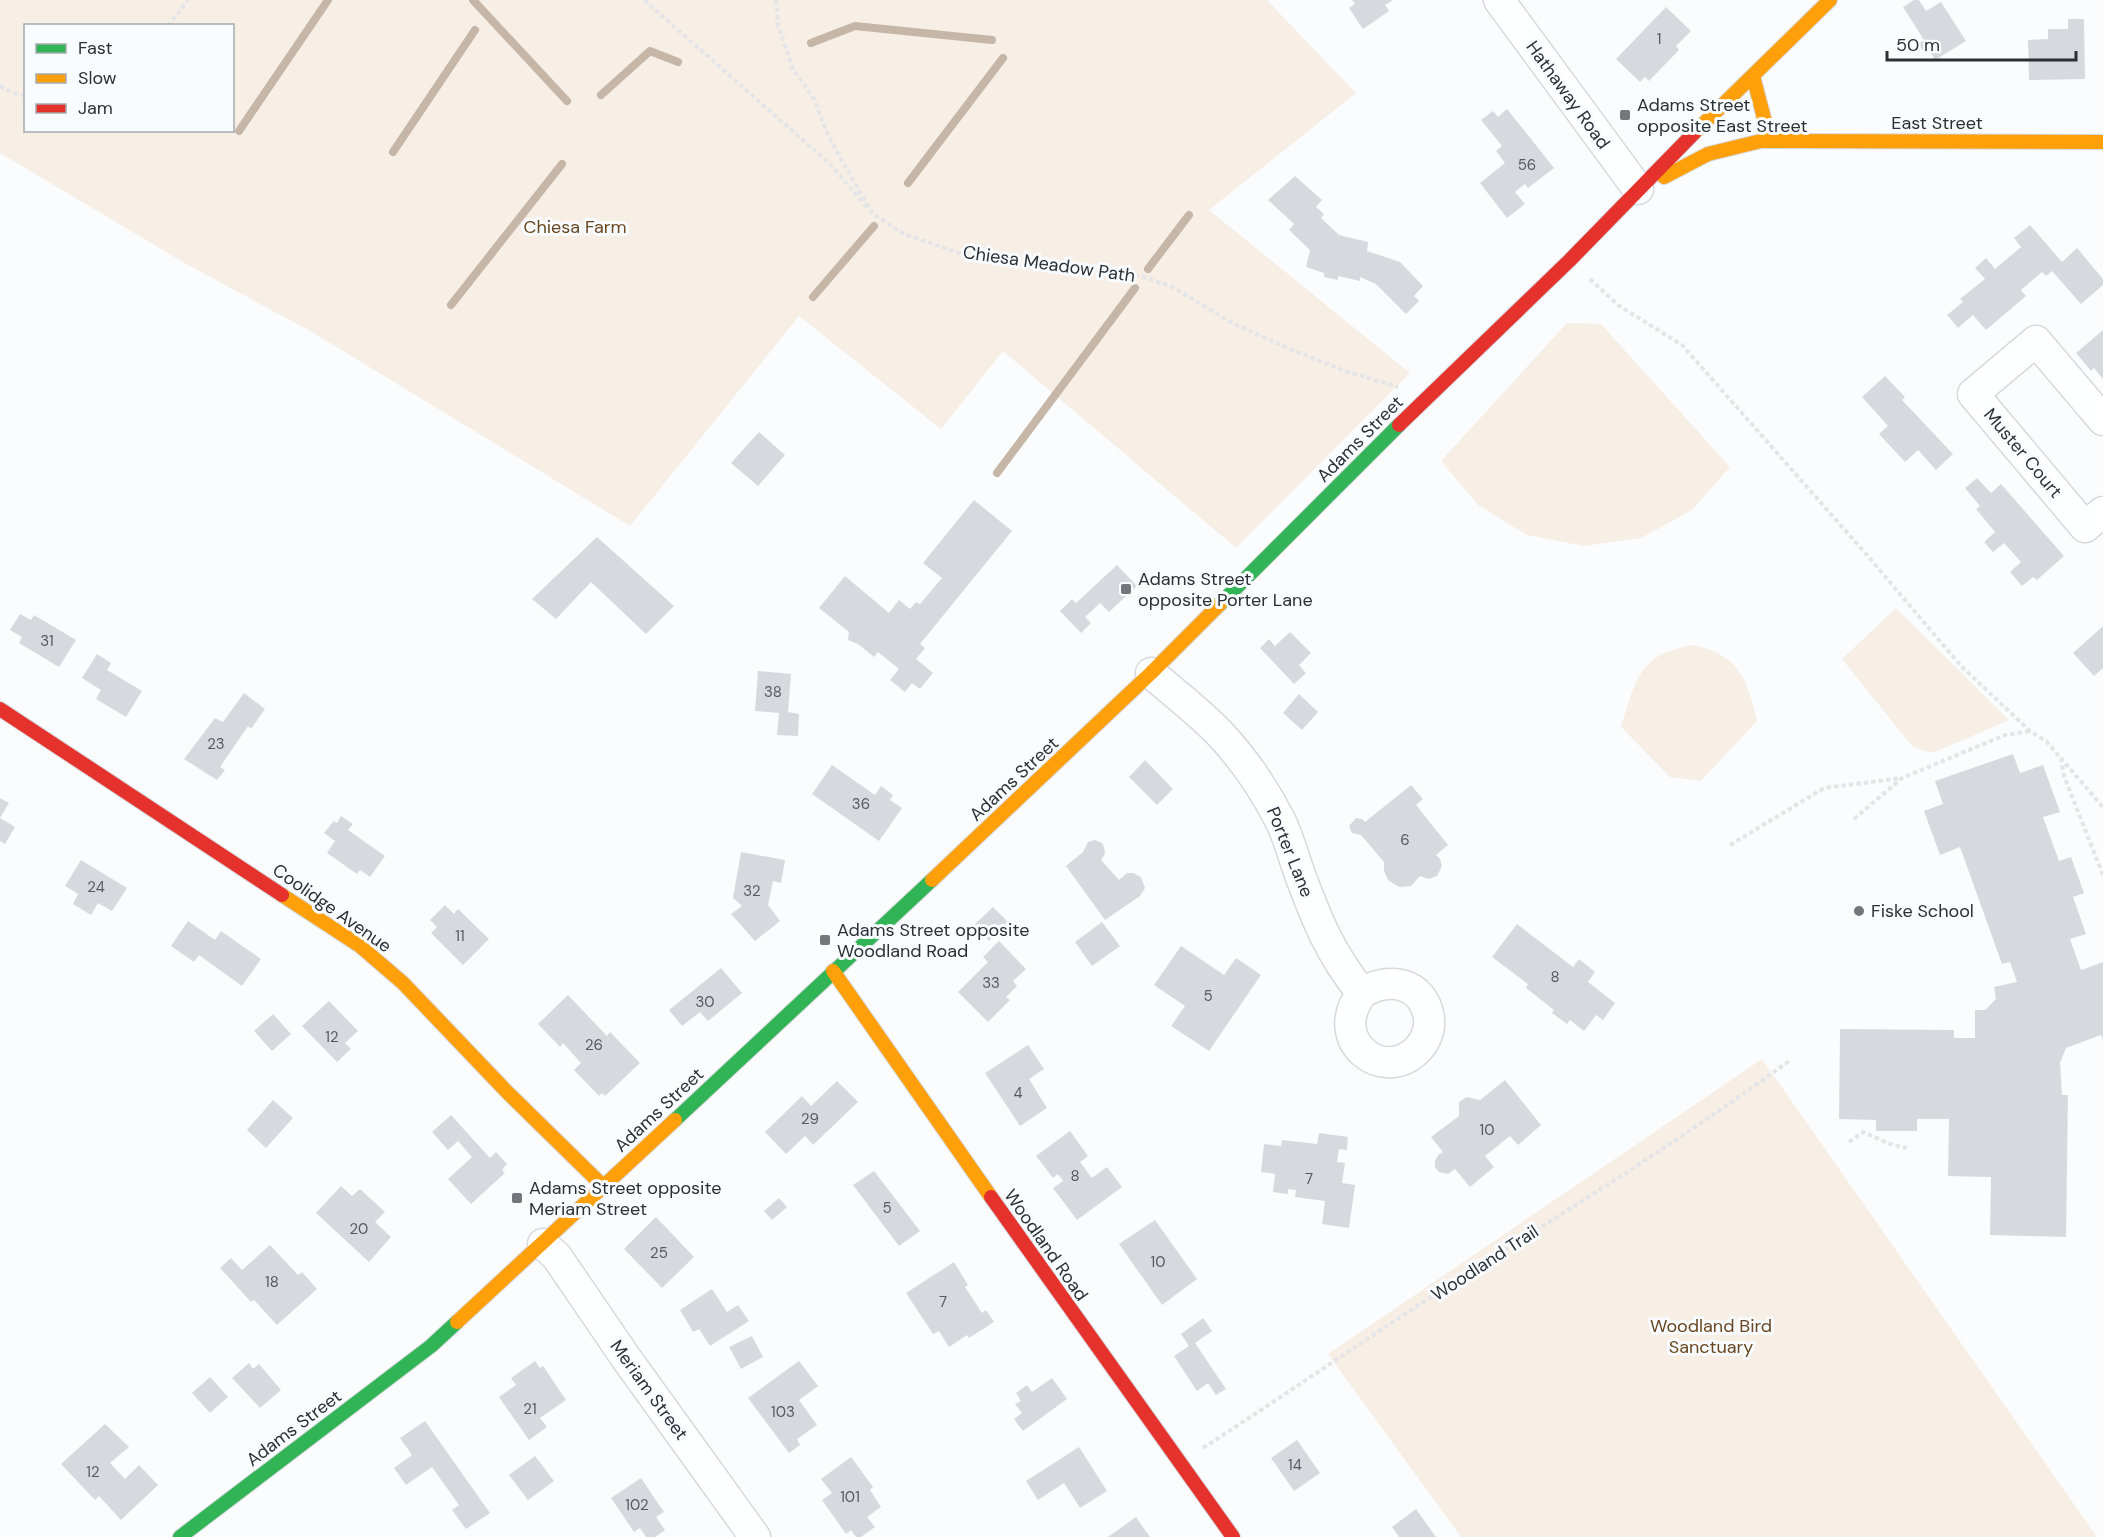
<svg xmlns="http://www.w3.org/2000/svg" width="2103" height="1537" viewBox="0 0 2103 1537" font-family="'DM Sans',sans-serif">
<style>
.green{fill:#f7eee5;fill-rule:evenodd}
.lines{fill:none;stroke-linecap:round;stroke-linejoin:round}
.stream{stroke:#c6b6a7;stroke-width:8}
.building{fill:#d6dade}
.street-casing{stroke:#d6d9dd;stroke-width:33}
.fast-casing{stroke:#d6d9dd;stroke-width:16}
.slow-casing{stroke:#d6d9dd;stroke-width:16}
.jam-casing{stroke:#d6d9dd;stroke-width:16}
.path{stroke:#e4e5e6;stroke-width:4;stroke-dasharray:4.5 3;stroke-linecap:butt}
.street{stroke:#feffff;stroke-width:30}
.fast{stroke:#30b455;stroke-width:14}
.slow{stroke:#ff9f0a;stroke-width:14}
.jam{stroke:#e5322d;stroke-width:14}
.poi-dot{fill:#73777b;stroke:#f9fcff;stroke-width:2}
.labels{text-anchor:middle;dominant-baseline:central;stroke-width:6;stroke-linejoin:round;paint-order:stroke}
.number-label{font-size:15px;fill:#555a5f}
.street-label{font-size:18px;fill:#2a3035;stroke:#f9fcff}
.poi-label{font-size:18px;fill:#2a3035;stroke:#f9fcff;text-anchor:start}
.park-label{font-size:18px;fill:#68461f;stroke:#f9fcff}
</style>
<rect width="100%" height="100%" fill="#fafcfe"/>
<!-- green -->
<path class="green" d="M0 0H1267L1356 93 1209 210 1410 373 1236 548 1003 351 941 429 799 316 630 526 312 332 188 265 0 153ZM26 26H232V130H26Z
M1567 323 1601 324 1730 467 1692 510 1641 538 1584 546 1527 535 1478 505 1441 461Z
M1896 608 2009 720 1935 752 1923 751 1912 746 1842 659Z
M1694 645C1740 656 1747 679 1757 721L1701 781 1670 777 1621 727C1636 680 1639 653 1694 645Z
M1762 1059 2097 1537H1461L1328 1354Z"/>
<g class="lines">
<!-- stream -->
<path class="stream" d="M473 0 567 101
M811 43 855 26 992 40
M601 95 650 51 678 62
M239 131 328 0
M393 152 475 30
M908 183 1003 58
M1148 269 1189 215
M813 297 874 226
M451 305 562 164
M997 473 1135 288"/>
</g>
<!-- building -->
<path class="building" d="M1352 0H1393L1385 5 1389 11 1363 29 1349 8 1355 4Z
M1914 0H1919L1926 11 1941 2 1966 41 1935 60 1929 49 1924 52 1918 44 1924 40 1903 7Z
M1666 7 1691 31 1676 46 1679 50 1649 81 1645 77 1640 82 1616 59Z
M2068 19H2084L2085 79 2029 80 2028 40 2048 39V29H2068Z
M1507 109 1554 168 1528 188 1525 184 1515 192 1525 204 1507 218 1480 183 1505 163 1496 151 1502 146 1481 120 1493 111 1498 117Z
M1295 176 1322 200 1316 207 1324 214 1321 218 1339 235 1368 242 1367 251 1400 262 1423 286 1414 296 1419 301 1406 314 1376 284 1360 277V281L1338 276V280L1324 277V273L1306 267 1310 250 1289 230 1294 224 1268 200Z
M2030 225 2062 262 2077 248 2103 279V285L2081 304 2052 271 2046 276 2042 272 2021 290 2026 296 1986 330 1973 315 1958 328 1947 315 1963 302 1960 299 1985 279 1975 268 1986 258 1995 269 2021 247 2014 238Z
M2103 330V379L2094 368 2091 371 2076 353Z
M1885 376 1905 397 1902 400 1953 454 1936 470 1918 450 1905 462 1879 434 1888 426 1862 397Z
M759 432 785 455 758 486 731 463Z
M1977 478 1991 493 2001 484 2064 556 2037 580 2033 577 2022 586 2010 572 2021 562 2004 543 1993 552 1984 542 1995 532 1976 509 1980 506 1965 488Z
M974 500 1012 531 920 644 925 648 916 659 933 673 920 689 912 683 905 692 890 680 899 669 878 652 874 657 858 644 848 640 849 632 819 608 845 576 889 613 899 600 910 609 916 602 920 604 942 578 923 563Z
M597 537 674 606 646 634 591 582 556 619 532 599Z
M1117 565 1137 586 1109 612 1100 603 1085 617 1091 623 1081 633 1060 611 1072 599 1076 603Z
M20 614 31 620 34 615 76 640 59 667 19 643 22 637 10 630Z
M2103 626V668L2094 676 2073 653Z
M1290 632 1311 653 1299 665 1306 673 1294 684 1260 648 1269 639 1275 646Z
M97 654 111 663 107 670 142 691 126 717 96 699 101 690 82 678Z
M758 671 791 674 788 712 799 714 798 736 777 735 779 713 755 711Z
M244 693 265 709 251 729 248 726 220 767 225 770 217 780 184 759 215 718 223 722Z
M1299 694 1318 712 1302 730 1283 713Z
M2013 754 2020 773 2043 765 2060 812 2043 817 2059 861 2071 857 2084 893 2073 897 2086 934 2070 939 2081 970 2103 962V1040L2101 1035 2066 1048 2060 1063 2062 1095H2068L2066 1237 1990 1235 1991 1177 1948 1176 1949 1119H1917V1131H1876V1120L1839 1119 1840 1029 1954 1030V1038H1975V1010H1985L1996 999 1994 987 2017 982 2010 962 2002 964 1960 847 1940 855 1924 811 1943 804 1935 781Z
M1145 760 1173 789 1157 805 1129 777Z
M832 765 875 795 881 786 893 795 890 800 902 808 879 841 812 794Z
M1411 785 1423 799 1416 805 1448 845 1436 855 1440 859 1442 866 1437 876 1429 879 1420 876 1411 886 1399 887 1388 880 1384 871V862L1361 835 1352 833 1349 826 1356 818 1362 819 1365 822Z
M0 798 9 803 0 818 15 827 5 844 0 841Z
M341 816 353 824 348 830 385 856 370 877 360 870 357 874 327 853 335 841 324 833 334 821 337 823Z
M1095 840 1102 843 1104 847 1105 854 1101 860 1119 880 1127 873H1133L1141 877 1145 888 1140 896 1105 920 1066 866 1083 852 1088 842Z
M741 852 785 860 781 883 773 881 768 905 780 921 755 941 731 914 742 906 733 898Z
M81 860 127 888 112 911 98 903 91 915 73 904 78 894 65 886Z
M445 905 454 914 458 909 489 939 463 965 431 933 437 927 430 920Z
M993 907 1008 922 989 941 974 925Z
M188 921 215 940 221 931 261 959 242 986 199 955 194 962 171 946Z
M1102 922 1120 946 1092 966 1075 942Z
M1517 924 1573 967 1579 959 1595 972 1588 982 1615 1003 1603 1020 1596 1015 1584 1031 1570 1020 1567 1024 1552 1013 1554 1010 1526 988 1528 984 1492 957Z
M999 941 1026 969 1013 981 1017 986 1006 997 1010 1000 988 1022 958 992 988 962 983 957Z
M1181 946 1224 975 1236 958 1261 975 1209 1051 1171 1026 1185 1006 1154 985Z
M721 968 742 993 708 1021 700 1012 682 1026 669 1010Z
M568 995 607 1036 610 1032 640 1063 605 1096 602 1093 599 1096 574 1070 581 1063 563 1043 560 1047 538 1024Z
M329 1001 358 1031 345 1043 351 1049 337 1062 302 1026Z
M273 1014 291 1034 272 1051 254 1031Z
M1028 1045 1044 1069 1029 1079 1047 1108 1020 1126 985 1073Z
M1505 1080 1541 1125 1518 1145 1510 1136 1485 1156 1494 1167 1470 1187 1455 1169 1448 1174 1439 1172 1435 1167V1161L1438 1155 1443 1152 1431 1137 1459 1116V1102L1467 1097 1480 1100Z
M837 1081 858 1102 813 1145 805 1136 786 1154 765 1132 802 1096 811 1106Z
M273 1100 293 1118 266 1148 247 1130Z
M451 1115 490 1158 496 1152 507 1164 502 1170 505 1173 471 1204 448 1179 472 1157 458 1141 448 1150 432 1132Z
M1070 1131 1088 1156 1080 1162 1092 1178 1107 1167 1122 1187 1077 1220 1053 1188 1063 1181 1058 1174 1053 1178 1036 1156Z
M1319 1133 1348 1137 1347 1150 1339 1149 1337 1162 1345 1163 1342 1183 1355 1185 1349 1228 1322 1224 1325 1201 1295 1197 1296 1190 1288 1189V1194L1273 1192 1275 1174 1261 1172 1264 1144 1281 1146 1282 1140 1317 1144Z
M874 1171 920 1231 899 1246 853 1185Z
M341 1186 352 1196 360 1189 385 1212 375 1222 391 1237 369 1262 316 1213Z
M779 1198 787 1207 772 1220 764 1211Z
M656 1217 694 1257 662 1288 624 1249Z
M1155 1220 1197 1279 1162 1305 1119 1244Z
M270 1245 298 1275 302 1272 317 1289 277 1325 254 1300 251 1302 220 1268 231 1258 242 1270Z
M954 1262 968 1285 965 1287 982 1313 986 1310 994 1322 969 1338 967 1335 949 1347 939 1331 933 1334 906 1293Z
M712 1289 727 1312 738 1305 749 1321 710 1346 699 1329 693 1332 680 1310Z
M1203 1318 1212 1331 1195 1343 1226 1389 1216 1395 1208 1383 1197 1391 1174 1356 1189 1346 1181 1334Z
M752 1336 763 1357 741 1369 729 1347Z
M535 1361 540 1368 543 1366 566 1400 540 1418 547 1427 529 1440 499 1397 516 1385 511 1378Z
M799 1361 818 1386 799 1400 817 1425 797 1439 800 1445 789 1453 748 1398Z
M249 1363 253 1369 259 1364 281 1390 260 1408 232 1378Z
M210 1377 228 1397 210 1413 192 1393Z
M1052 1378 1067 1399 1023 1431 1014 1419 1022 1413 1015 1404 1021 1401 1016 1393 1027 1385 1032 1392Z
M425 1421 490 1513 466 1529 452 1510 459 1505 432 1467 406 1485 394 1468 412 1455 400 1438Z
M105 1424 129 1447 110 1463 125 1479 139 1465 158 1485 121 1520 99 1496 95 1500 61 1464Z
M1297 1440 1320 1473 1294 1491 1271 1458Z
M1079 1447 1107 1491 1080 1508 1064 1483 1038 1500 1026 1481Z
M535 1456 554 1481 528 1500 509 1475Z
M851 1457 873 1487 870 1490 881 1507 867 1517 875 1527 861 1537H856L851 1530 846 1534 822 1500 832 1493 821 1479Z
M641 1478 664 1512 656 1517 665 1530 655 1537H646L640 1528 634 1532 611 1498Z
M1416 1509 1436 1537H1399L1392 1527Z
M1136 1517 1150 1537H1108Z"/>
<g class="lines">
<defs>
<path id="street" d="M1499 0 1638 189
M2103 420 2036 341 1973 394 2085 527 2103 512
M1151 673C1175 694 1202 714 1223 737 1245 761 1265 791 1280 820 1288 836 1293 855 1299 872 1316 918 1330 954 1362 993 1325 1041 1385 1086 1419 1048 1426 1040 1430 1029 1429 1018 1424 982 1388 976 1362 993
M543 1244 557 1257 626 1358 755 1537"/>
<path id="fast" d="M1220 604 1399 425
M675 1120 932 880
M180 1537 431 1346 457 1322"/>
<path id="slow" d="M1753 76 1770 141
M1694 133 1830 0
M1664 177 1708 154 1761 141 2103 142
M932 880 1151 673 1220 604
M282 895 360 946 403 983 507 1092 603 1186
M833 971 991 1197
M457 1322 675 1120"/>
<path id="jam" d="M1399 425 1570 260 1694 133
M0 709 282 895
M991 1197 1233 1537"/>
</defs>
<!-- street casing -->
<use href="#street" class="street-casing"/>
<!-- fast casing -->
<use href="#fast" class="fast-casing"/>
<!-- slow casing -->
<use href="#slow" class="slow-casing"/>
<!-- jam casing -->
<use href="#jam" class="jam-casing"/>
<!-- path -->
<path class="path" d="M644 0 831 165 867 207
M776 0 778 25 793 69 814 99 827 133 841 159 873 214 904 234 962 254 1019 262 1094 268 1140 276 1173 287 1232 323 1290 349 1345 371 1398 387
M168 26 188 0
M0 86 14 93 26 96
M1590 279 1618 305 1682 345 1866 554 1961 666 2030 731 2046 741 2103 807
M2061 758 2064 776 2103 875
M1854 819 1902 778 2005 735 2030 731
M1730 845 1824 788 1902 778
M1849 1142 1863 1132 1890 1144 1907 1148
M1203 1448C1285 1395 1364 1340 1445 1288 1561 1214 1679 1142 1789 1061"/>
<!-- street -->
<use href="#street" class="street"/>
<!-- fast -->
<use href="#fast" class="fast"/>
<!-- slow -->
<use href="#slow" class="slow"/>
<!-- jam -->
<use href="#jam" class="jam"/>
</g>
<!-- markers -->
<g class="poi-dot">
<rect x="1619" y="109" width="12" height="12" rx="3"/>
<rect x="1120" y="583" width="12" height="12" rx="3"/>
<circle cx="1859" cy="911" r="6"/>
<rect x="819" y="934" width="12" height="12" rx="3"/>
<rect x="511" y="1192" width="12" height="12" rx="3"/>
</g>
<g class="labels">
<!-- number labels -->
<g class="number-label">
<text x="1659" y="39">1</text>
<text x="1527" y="165">56</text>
<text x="47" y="641">31</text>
<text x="773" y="692">38</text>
<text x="216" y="744">23</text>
<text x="861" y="804">36</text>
<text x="1405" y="840">6</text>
<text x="96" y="887">24</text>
<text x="752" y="891">32</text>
<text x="460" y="936">11</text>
<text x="1555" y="977">8</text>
<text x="991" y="983">33</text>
<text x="1208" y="996">5</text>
<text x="705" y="1002">30</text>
<text x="332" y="1037">12</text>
<text x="594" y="1045">26</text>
<text x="1018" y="1093">4</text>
<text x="810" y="1119">29</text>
<text x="1487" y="1130">10</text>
<text x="1075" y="1176">8</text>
<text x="1309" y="1179">7</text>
<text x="887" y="1208">5</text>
<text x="359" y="1229">20</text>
<text x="659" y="1253">25</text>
<text x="1158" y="1262">10</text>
<text x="272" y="1282">18</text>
<text x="943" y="1302">7</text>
<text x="530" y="1409">21</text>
<text x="783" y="1412">103</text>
<text x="1295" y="1465">14</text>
<text x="93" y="1472">12</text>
<text x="850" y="1497">101</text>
<text x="637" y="1505">102</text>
</g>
<!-- street labels -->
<g class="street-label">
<text transform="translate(1568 95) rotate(54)">Hathaway Road</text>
<text x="1937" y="123">East Street</text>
<text transform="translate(1049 264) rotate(8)">Chiesa Meadow Path</text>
<text transform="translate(1360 439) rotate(-45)">Adams Street</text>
<text transform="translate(2023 453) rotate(50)">Muster Court</text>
<text transform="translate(1014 779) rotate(-43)">Adams Street</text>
<text transform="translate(1290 852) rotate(68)">Porter Lane</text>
<text transform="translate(332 908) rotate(35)">Coolidge Avenue</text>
<text transform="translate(659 1110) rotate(-43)">Adams Street</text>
<text transform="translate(1046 1245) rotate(55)">Woodland Road</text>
<text transform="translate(1485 1263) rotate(-33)">Woodland Trail</text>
<text transform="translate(649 1390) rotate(54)">Meriam Street</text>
<text transform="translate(294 1428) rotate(-37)">Adams Street</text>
</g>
<!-- poi labels -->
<g class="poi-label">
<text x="1637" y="105">Adams Street<tspan x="1637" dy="21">opposite East Street</tspan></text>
<text x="1138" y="579">Adams Street<tspan x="1138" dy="21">opposite Porter Lane</tspan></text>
<text x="1871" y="911">Fiske School</text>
<text x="837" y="930">Adams Street opposite<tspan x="837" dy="21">Woodland Road</tspan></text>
<text x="529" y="1188">Adams Street opposite<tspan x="529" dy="21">Meriam Street</tspan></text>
</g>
<!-- park labels -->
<g class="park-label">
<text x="575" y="227">Chiesa Farm</text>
<text x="1711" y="1326">Woodland Bird<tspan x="1711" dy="21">Sanctuary</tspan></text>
</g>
</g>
<!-- legend -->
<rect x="24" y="24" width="210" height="108" fill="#f9fcff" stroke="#a6aaae" stroke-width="1.5"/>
<rect x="36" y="44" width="30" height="9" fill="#30b455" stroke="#a6aaae" stroke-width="1.5"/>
<text x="78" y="54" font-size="18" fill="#2a3035">Fast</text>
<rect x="36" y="74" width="30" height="9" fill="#ff9f0a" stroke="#a6aaae" stroke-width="1.5"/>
<text x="78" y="84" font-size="18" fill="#2a3035">Slow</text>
<rect x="36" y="104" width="30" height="9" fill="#e5322d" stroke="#a6aaae" stroke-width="1.5"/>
<text x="78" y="114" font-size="18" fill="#2a3035">Jam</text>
<!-- scale -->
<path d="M1887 51v9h189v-9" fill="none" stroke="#2a3035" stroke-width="3"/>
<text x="1896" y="51" font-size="18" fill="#2a3035" stroke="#f9fcff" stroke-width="4.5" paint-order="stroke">50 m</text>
</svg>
